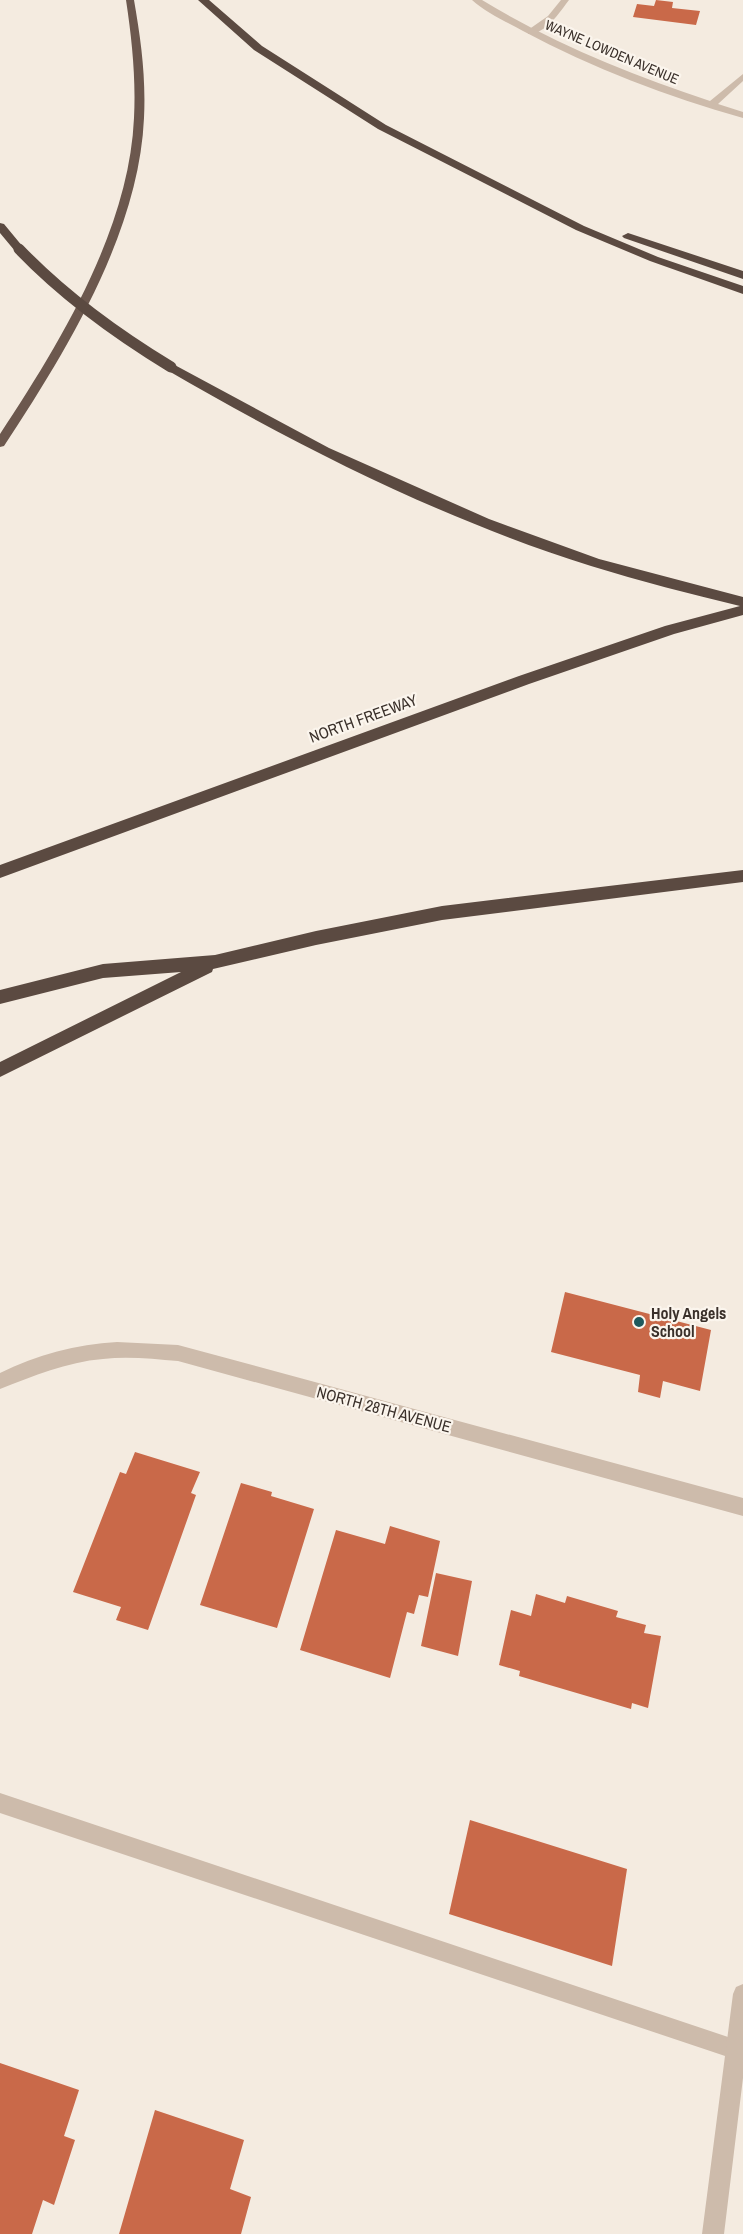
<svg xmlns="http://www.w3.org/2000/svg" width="743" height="2234" viewBox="0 0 743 2234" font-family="'Archivo Narrow',sans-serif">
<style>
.building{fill:#c96949}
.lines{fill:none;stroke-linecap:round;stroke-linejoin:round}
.service{fill:#cdbbab;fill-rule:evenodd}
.minor{fill:#cdbbab;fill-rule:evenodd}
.trunk{fill:#6c584e;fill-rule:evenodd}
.motorway{fill:#5b4a41;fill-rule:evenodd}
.motorway-bridge{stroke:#5b4a41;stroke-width:11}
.poi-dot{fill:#1e595d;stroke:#fbf5ed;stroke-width:2}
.labels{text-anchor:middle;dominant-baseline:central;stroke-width:4.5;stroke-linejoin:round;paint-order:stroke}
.far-street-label{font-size:14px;fill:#3a302a;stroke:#fbf5ed}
.street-label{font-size:16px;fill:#3a302a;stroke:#fbf5ed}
.poi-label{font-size:16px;font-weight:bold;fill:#3a302a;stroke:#fbf5ed;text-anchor:start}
</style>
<rect width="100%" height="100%" fill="#f4ebe0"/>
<!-- building -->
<path class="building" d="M656 0 673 2 672 8 700 11 696 25 633 17 637 4 654 6Z
M565 1292 711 1330 700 1391 663 1381 660 1398 638 1392 640 1375 551 1352Z
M135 1452 200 1472 191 1493 196 1495 148 1630 116 1620 121 1607 73 1592 120 1472 126 1474Z
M241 1483 272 1492 271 1496 314 1509 277 1628 200 1605Z
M390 1526 440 1541 428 1597 419 1595 414 1614 407 1612 390 1678 300 1650 336 1530 385 1544Z
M436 1573 472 1581 458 1656 421 1646Z
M536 1594 565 1603 567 1596 618 1611 616 1617 646 1625 644 1633 661 1636 648 1708 632 1703 631 1709 519 1676 520 1671 499 1665 511 1610 531 1616Z
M470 1820 627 1869 612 1966 449 1914Z
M0 2063 79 2090 64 2136 75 2140 54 2205 43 2200 32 2234H0Z
M155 2110 244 2140 230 2189 251 2197 241 2234H119Z"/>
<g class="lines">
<!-- service -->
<path class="service" d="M561 0H569C560 12 545 35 528 34V30L548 16Z
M0 1793 743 2042V2062L0 1813Z"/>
<!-- minor -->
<path class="minor" d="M472 0H482C554 44 630 74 710 101L743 74V81L718 104 743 112V118C668 97 592 68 523 31 507 22 486 13 472 0Z
M117 1342 178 1345 743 1498V1516L178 1361C153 1359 128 1356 103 1359 66 1362 34 1376 0 1389V1373C37 1355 76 1344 117 1342Z
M743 1984V2078L724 2234H702L733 1994 736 1987Z"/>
<!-- trunk -->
<path class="trunk" d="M126 0H134C141 40 146 77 144 118 139 233 66 352 4 446L0 447V434C60 343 129 230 134 118 136 78 132 40 126 0Z"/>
<!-- motorway -->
<path class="motorway" d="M198 0H209L262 46 386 125 584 226 658 257 743 286V294L650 261 576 230 378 129 254 50Z
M0 223 4 224 23 247V251H15L0 233Z
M628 233 743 271V279L624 238 622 236Z
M171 363 329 448 489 519 599 559 743 597V615L674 634 529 684 0 878V865L519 676 665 626 740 606C690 594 640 581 591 566 442 519 301 448 167 370L165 367Z
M743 870V882L442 920 316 945 213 969 212 972 0 1077V1062L181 972 103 978 0 1004V990L103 964 215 955 316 931 442 906Z"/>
<!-- motorway-bridge -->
<path class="motorway-bridge" d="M19 249C64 296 115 333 171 367"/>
</g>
<!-- markers -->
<circle class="poi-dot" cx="639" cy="1322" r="6"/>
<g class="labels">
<!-- far-street labels -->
<g class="far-street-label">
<text transform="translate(612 52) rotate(23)">WAYNE LOWDEN AVENUE</text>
</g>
<!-- street labels -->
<g class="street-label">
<text transform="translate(363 718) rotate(-20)">NORTH FREEWAY</text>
<text transform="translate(384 1409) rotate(15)">NORTH 28TH AVENUE</text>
</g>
<!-- poi labels -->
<g class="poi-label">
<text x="651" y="1313">Holy Angels<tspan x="651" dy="18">School</tspan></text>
</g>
</g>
</svg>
